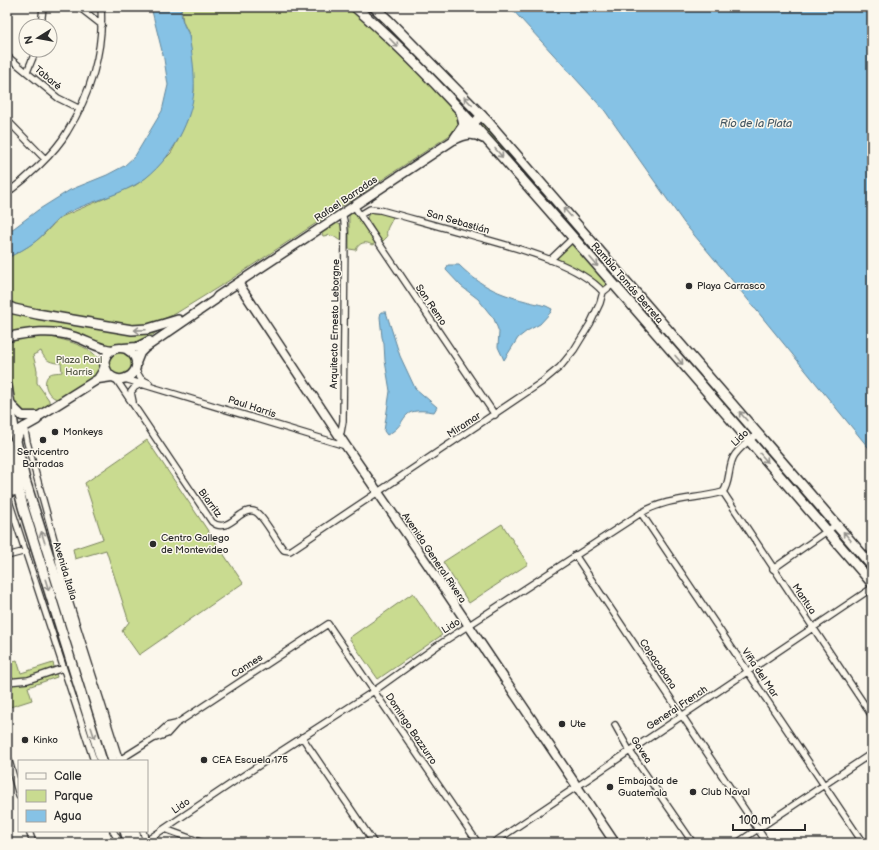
<svg xmlns="http://www.w3.org/2000/svg" width="879" height="850" viewBox="0 0 879 850" font-family="'Balsamiq Sans',sans-serif">
<style>
.green{fill:#c9db90;stroke:#7a835e}
.water{fill:#86c2e5;stroke:#62869b}
.lines{fill:none;stroke-linecap:round;stroke-linejoin:round}
.street-casing{stroke:#2b2b2b;stroke-width:8}
.secondary-casing{stroke:#2b2b2b;stroke-width:11}
.primary-casing{stroke:#2b2b2b;stroke-width:12}
.street{stroke:#fbf7ec;stroke-width:5.5}
.secondary{stroke:#fbf7ec;stroke-width:8}
.primary{stroke:#fbf7ec;stroke-width:9}
.oneway{stroke:#93918c}
.poi-dot{fill:#2b2b2b;stroke:#fbf7ec;stroke-width:1.5}
.labels{text-anchor:middle;dominant-baseline:central;stroke-width:3;stroke-linejoin:round;paint-order:stroke}
.street-label{font-size:10px;fill:#2b2b2b;stroke:#fbf7ec}
.poi-label{font-size:10px;fill:#2b2b2b;stroke:#fbf7ec;text-anchor:start}
.park-label{font-size:10px;fill:#525744;stroke:#fbf7ec}
.water-label{font-size:11px;font-style:italic;fill:#465863;stroke:#fbf7ec}
</style>
<rect width="100%" height="100%" fill="#fbf7ec"/>
<filter id="ink" filterUnits="userSpaceOnUse"><feTurbulence type="fractalNoise" baseFrequency=".025" numOctaves="2"/><feDisplacementMap in="SourceGraphic" scale="8" xChannelSelector="R" yChannelSelector="G"/><feConvolveMatrix kernelMatrix="1 2 1 2 8 2 1 2 1" color-interpolation-filters="sRGB"/></filter>
<g filter="url(#ink)">
<!-- green -->
<path class="green" d="M181 7H349L380 34 457 111 459 119V125L450 135 230 280 175 314 149 325 133 326 17 306 7 302V258C21 251 34 244 45 233 51 227 55 222 61 217L136 185 148 176 171 153 178 140 187 120 194 91 193 71 189 34 183 22Z
M389 28H390L473 112V116L388 31Z
M481 123 509 154 524 168 581 236 578 238 480 126Z
M353 211 376 243 372 245C366 241 359 242 356 250L349 249V215L351 212Z
M374 211 393 216C391 225 385 227 387 237L382 242 367 218 369 213Z
M333 224 337 223 342 226 343 241C336 241 336 233 323 236L321 232Z
M588 243 751 432 748 434 586 247Z
M571 244H573L606 282 607 284 605 287H603L585 274 558 261 557 258Z
M7 309 14 312 161 329 140 344 108 347 82 338 18 331 7 333Z
M44 336C59 338 101 347 101 367L96 376 61 399C50 401 40 383 49 375 52 372 58 373 62 372L61 363C51 363 45 361 41 351L33 355 37 370V383L49 400V404L38 414 26 415 14 403 7 358V343L20 339Z
M108 364a12 12 0 1 1 24 0a12 12 0 1 1-24 0Z
M7 405 110 761H106L23 491 10 431Z
M147 440 243 583 139 655 122 631 129 622 106 550 75 559 73 549 103 539 85 483Z
M762 445 828 521 824 523 760 447Z
M502 524 528 564 469 603 443 562Z
M413 593 442 635 378 679 349 638Z
M17 660 21 673 53 663 57 677 28 687 32 700 7 708V663Z"/>
<!-- water -->
<path class="water" d="M151 7H181C181 12 181 17 183 22 184 27 188 31 189 36 192 53 195 73 194 90 192 125 165 169 135 185 113 197 89 202 67 213 54 220 47 232 36 241 27 248 17 253 7 258V232L14 228 38 210 70 190 107 175 124 166 135 156 162 111 168 85 164 59Z
M510 7H872V452L731 279 684 223 605 111Z
M448 265H459C486 292 509 297 546 306L552 309 551 312 540 324 527 331 518 338 504 360 498 347 499 332 494 319 478 299 461 286 446 270Z
M381 312H386L400 356 415 388 437 407 434 412C396 406 411 423 387 435L384 431 390 391 385 361 384 344 382 337 380 317Z"/>
<g class="lines">
<defs>
<path id="street" d="M79 7 102 25
M41 26 43 7
M7 56 58 98 80 109
M27 72 36 50
M7 120 45 159
M7 193C26 179 55 153 67 132 90 95 104 51 101 7
M354 206 495 415
M360 215 370 209 380 210C410 218 440 227 471 235 509 246 577 262 603 292
M550 260 573 238
M135 369 141 379 149 383
M116 379 212 522C229 536 241 504 256 512 265 518 276 541 284 550L290 551 542 382 560 367 574 350 590 324 600 303 603 292 613 284
M125 379 346 446
M133 402 131 392 135 387 141 384
M24 426 27 442 55 543 63 582 118 755 121 761
M338 435 341 432 343 421 345 233 344 221 342 213
M723 492 872 716
M7 495 94 761
M641 513 863 843
M575 555 767 843
M7 556 26 551
M773 569 837 524
M7 682 28 680 63 668
M615 725 629 750 693 843
M302 737 374 843
M153 739 167 734 176 724
M7 754 19 795
M118 761 153 739 167 726 176 724 328 624 478 843
M165 829 203 843
M29 831 33 843
M113 831 120 843
M143 831 146 843
M143 843 238 779 374 691 437 646 641 513C669 497 694 500 723 492 730 483 728 469 733 458 738 448 750 441 758 433
M493 843 872 588
M737 843 872 753"/>
<path id="secondary" d="M238 283 346 446 426 562 615 843
M7 337C29 333 50 329 72 336 87 340 97 349 113 350
M124 348 137 347 149 341
M136 363 140 353 145 348 215 300 218 296 455 139 473 124 482 115
M98 379C100 375 103 372 104 368 105 365 104 362 105 359 108 350 117 346 126 349 130 351 133 354 135 358 143 378 110 390 105 365
M10 404 22 416H39
M16 441 21 429 37 420 39 416 98 379 112 377"/>
<path id="primary" d="M355 7C434 75 500 155 569 233 671 349 771 466 872 583
M374 7 388 20 488 122 872 566
M455 138 464 125 461 112
M455 139C465 134 473 132 483 138
M7 306 14 309 37 314 132 330 148 329 178 320
M7 386 16 441 25 480 113 761
M7 443 23 507 102 761
M7 475 13 491
M125 831 129 843
M134 831 138 843"/>
</defs>
<!-- street casing -->
<use href="#street" class="street-casing"/>
<!-- secondary casing -->
<use href="#secondary" class="secondary-casing"/>
<!-- primary casing -->
<use href="#primary" class="primary-casing"/>
<!-- street -->
<use href="#street" class="street"/>
<!-- secondary -->
<use href="#secondary" class="secondary"/>
<!-- primary -->
<use href="#primary" class="primary"/>
</g>
<!-- one-way arrows -->
<defs><path id="oneway-shaft" d="M-6 0H5M1.5-3L5.5 0L1.5 3" fill="none" stroke-width="1.6" stroke-linecap="round" stroke-linejoin="round"/></defs>
<g class="oneway">
<use href="#oneway-shaft" transform="translate(394 43) rotate(46)"/>
<use href="#oneway-shaft" transform="translate(468 101) rotate(-134)"/>
<use href="#oneway-shaft" transform="translate(499 153) rotate(49)"/>
<use href="#oneway-shaft" transform="translate(567 212) rotate(-131)"/>
<use href="#oneway-shaft" transform="translate(594 262) rotate(49)"/>
<use href="#oneway-shaft" transform="translate(140 330) rotate(178)"/>
<use href="#oneway-shaft" transform="translate(679 360) rotate(49)"/>
<use href="#oneway-shaft" transform="translate(743 416) rotate(-131)"/>
<use href="#oneway-shaft" transform="translate(764 458) rotate(49)"/>
<use href="#oneway-shaft" transform="translate(847 536) rotate(-131)"/>
<use href="#oneway-shaft" transform="translate(43 537) rotate(-107)"/>
<use href="#oneway-shaft" transform="translate(47 585) rotate(73)"/>
<use href="#oneway-shaft" transform="translate(93 733) rotate(72)"/>
</g>
</g>
<!-- markers -->
<g class="poi-dot">
<circle cx="689" cy="286" r="4"/>
<circle cx="55" cy="432" r="4"/>
<circle cx="43" cy="440" r="4"/>
<circle cx="153" cy="544" r="4"/>
<circle cx="562" cy="724" r="4"/>
<circle cx="25" cy="740" r="4"/>
<circle cx="204" cy="760" r="4"/>
<circle cx="610" cy="787" r="4"/>
<circle cx="693" cy="792" r="4"/>
</g>
<g class="labels">
<!-- street labels -->
<g class="street-label">
<text transform="translate(48 78) rotate(40)">Tabaré</text>
<text transform="translate(346 199) rotate(-34)">Rafael Barradas</text>
<text transform="translate(458 222) rotate(16)">San Sebastián</text>
<text transform="translate(627 283) rotate(49)">Rambla Tomás Berreta</text>
<text transform="translate(431 305) rotate(56)">San Remo</text>
<text transform="translate(335 324) rotate(-89)">Arquitecto Ernesto Leborgne</text>
<text transform="translate(252 407) rotate(18)">Paul Harris</text>
<text transform="translate(464 425) rotate(-33)">Miramar</text>
<text transform="translate(740 438) rotate(-43)">Lido</text>
<text transform="translate(210 503) rotate(54)">Biarritz</text>
<text transform="translate(434 558) rotate(56)">Avenida General Rivera</text>
<text transform="translate(65 571) rotate(73)">Avenida Italia</text>
<text transform="translate(804 599) rotate(56)">Mantua</text>
<text transform="translate(451 626) rotate(-32)">Lido</text>
<text transform="translate(658 664) rotate(56)">Copacabana</text>
<text transform="translate(247 666) rotate(-33)">Cannes</text>
<text transform="translate(760 673) rotate(56)">Viña del Mar</text>
<text transform="translate(677 708) rotate(-34)">General French</text>
<text transform="translate(411 729) rotate(56)">Domingo Bazzurro</text>
<text transform="translate(641 750) rotate(57)">Gavea</text>
<text transform="translate(181 806) rotate(-34)">Lido</text>
</g>
<!-- poi labels -->
<g class="poi-label">
<text x="697" y="286">Playa Carrasco</text>
<text x="63" y="432">Monkeys</text>
<text x="43" y="452" text-anchor="middle">Servicentro<tspan x="43" dy="12">Barradas</tspan></text>
<text x="161" y="538">Centro Gallego<tspan x="161" dy="12">de Montevideo</tspan></text>
<text x="570" y="724">Ute</text>
<text x="33" y="740">Kinko</text>
<text x="212" y="760">CEA Escuela 175</text>
<text x="618" y="781">Embajada de<tspan x="618" dy="12">Guatemala</tspan></text>
<text x="701" y="792">Club Naval</text>
</g>
<!-- park labels -->
<g class="park-label">
<text x="79" y="360">Plaza Paul<tspan x="79" dy="12">Harris</tspan></text>
</g>
<!-- water labels -->
<g class="water-label">
<text x="756" y="123">Río de la Plata</text>
</g>
</g>
<!-- margin -->
<rect width="879" height="850" fill="none" stroke="#fbf7ec" stroke-width="24"/>
<rect x="12" y="12" width="855" height="826" fill="none" stroke="#2b2b2b" stroke-width="1.5" filter="url(#ink)"/>
<!-- legend -->
<rect x="18" y="760" width="130" height="72" fill="#fbf7ec" stroke="#a8a59f"/>
<rect x="26" y="773" width="20" height="6" fill="#fbf7ec" stroke="#a8a59f"/>
<text x="54" y="780" font-size="12" fill="#2b2b2b">Calle</text>
<rect x="26" y="790" width="20" height="12" fill="#c9db90" stroke="#a8a59f"/>
<text x="54" y="800" font-size="12" fill="#2b2b2b">Parque</text>
<rect x="26" y="810" width="20" height="12" fill="#86c2e5" stroke="#a8a59f"/>
<text x="54" y="820" font-size="12" fill="#2b2b2b">Agua</text>
<!-- north arrow -->
<g transform="translate(38 38) rotate(259)"><circle r="19" fill="#fbf7ec" stroke="#a8a59f"/>
<path d="M0-3L7 15L0 10L-7 15Z" fill="#2b2b2b"/>
<text y="-6" font-size="11" font-weight="bold" text-anchor="middle" fill="#2b2b2b">N</text>
</g>
<!-- scale -->
<path d="M733 824v6h72v-6" fill="none" stroke="#2b2b2b" stroke-width="2"/>
<text x="739" y="824" font-size="12" fill="#2b2b2b" stroke="#fbf7ec" stroke-width="3" paint-order="stroke">100 m</text>
</svg>
